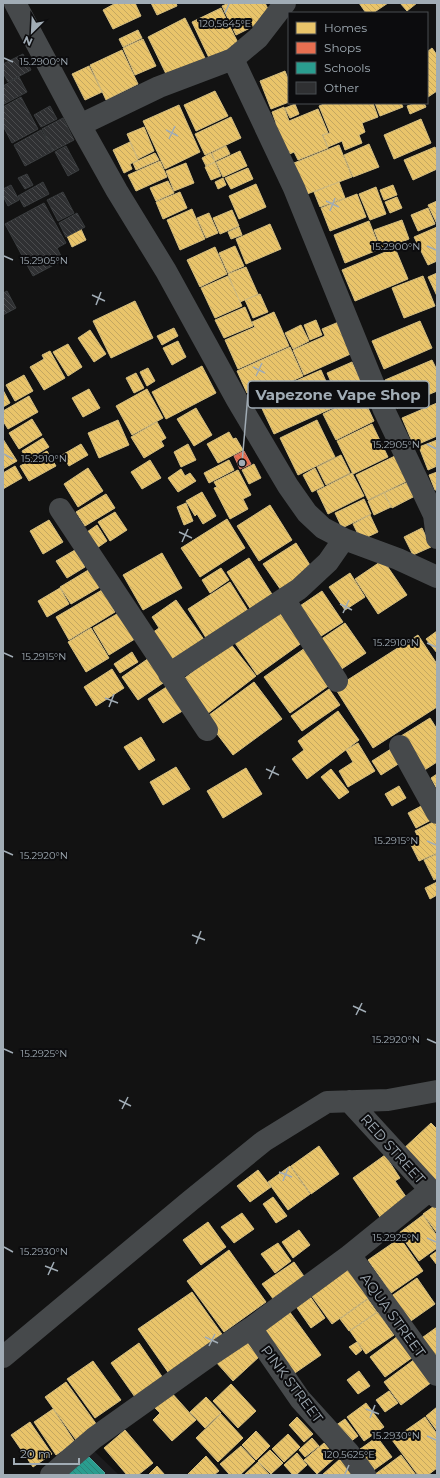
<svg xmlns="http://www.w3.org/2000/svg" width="440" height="1478" viewBox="0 0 440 1478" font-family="Montserrat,sans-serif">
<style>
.built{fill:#1c1c1e}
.homes{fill:url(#homes-back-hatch);stroke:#d3bd80}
.shops{fill:url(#shops-back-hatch);stroke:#d2816f}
.schools{fill:url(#schools-back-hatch);stroke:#4ea29a}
.building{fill:url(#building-back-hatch);stroke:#3a3d3f}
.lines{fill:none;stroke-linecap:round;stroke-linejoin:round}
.minor{stroke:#46494b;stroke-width:22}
.ticks{fill:none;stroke:#a1acb5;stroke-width:1.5}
.labels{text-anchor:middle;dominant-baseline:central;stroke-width:4;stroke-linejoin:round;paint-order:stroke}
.street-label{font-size:14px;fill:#a1acb5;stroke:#0c0c0e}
.ticks-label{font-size:10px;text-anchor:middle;fill:#a1acb5;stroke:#0c0c0e;stroke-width:4;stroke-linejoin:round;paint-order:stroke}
.leader{fill:none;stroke:#a1acb5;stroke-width:1.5}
.callout-dot{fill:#a1acb5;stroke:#0c0c0e;stroke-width:1.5}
.callout{fill:#0c0c0e;stroke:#a1acb5;stroke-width:1.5}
.callout-label{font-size:15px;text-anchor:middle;font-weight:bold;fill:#a1acb5}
</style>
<defs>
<pattern id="homes-back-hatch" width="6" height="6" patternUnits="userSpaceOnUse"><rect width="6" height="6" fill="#e9c46a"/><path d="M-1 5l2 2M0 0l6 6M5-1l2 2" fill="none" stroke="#c4a760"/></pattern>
<pattern id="shops-back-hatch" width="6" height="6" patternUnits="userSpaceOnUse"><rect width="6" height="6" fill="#e76f51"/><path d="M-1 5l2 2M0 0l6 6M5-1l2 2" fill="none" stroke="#b9604a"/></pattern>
<pattern id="schools-back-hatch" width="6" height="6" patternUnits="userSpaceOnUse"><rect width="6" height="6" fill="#2a9d8f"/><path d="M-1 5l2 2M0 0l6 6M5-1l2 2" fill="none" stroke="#2c8379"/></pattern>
<pattern id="building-back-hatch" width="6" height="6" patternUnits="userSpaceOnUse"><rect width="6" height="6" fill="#2f3032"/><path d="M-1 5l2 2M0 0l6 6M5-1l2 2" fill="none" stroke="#4a4b4d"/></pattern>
</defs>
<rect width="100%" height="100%" fill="#121212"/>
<!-- built -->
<path class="built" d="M91 1448 119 1475H60Z"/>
<!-- homes -->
<path class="homes" d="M116 3H135L141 16 113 29 103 10Z
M151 3H176L177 6 157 15Z
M229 3H265L272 17 236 35 222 6Z
M359 3H388L373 13H366Z
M400 3H417L407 11Z
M221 8 239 45 210 60 192 22Z
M185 18 206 60 168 78 148 37Z
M138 30 142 38 123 47 119 39Z
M143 39 156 66 135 75 123 48Z
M432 48 437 55V91L428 97 427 95V52Z
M122 50 138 84 106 100 90 65Z
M89 66 102 92 85 100 72 74Z
M285 71 289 81V102L271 109 260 81Z
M215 91 228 116 196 131 184 105Z
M326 103H373L378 117 362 123 365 132 359 135 362 143 345 150 342 141 328 147 323 135 330 133 319 106Z
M375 103H401L403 107 380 116Z
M416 103H424L426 107 410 114 407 106Z
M295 104 299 114 290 118 285 108Z
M179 105 200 152 165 169 143 121Z
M284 107 289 121 318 109 328 133 322 135 328 148 298 160 294 152 285 156 272 124 276 123 272 112Z
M231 117 241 138 205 155 195 134Z
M421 119 431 143 394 159 384 135Z
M144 127 154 151 138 159 127 134Z
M130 142 138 160 130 164 132 169 124 173 113 150Z
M369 144 379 167 353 177 344 155Z
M339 145 352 177 307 194 294 163Z
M226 146 230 154 215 161 212 153Z
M435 147 437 151V169L413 180 404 160Z
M240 151 247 166 223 177 216 162Z
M155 153 159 160 136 170 133 163Z
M211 153 215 162 206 166 202 158Z
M160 161 167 177 136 191 128 175Z
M215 162 221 176 211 180 205 167Z
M186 163 194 183 174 191 166 171Z
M248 168 253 179 231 189 225 178Z
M223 178 226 185 218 189 215 182Z
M168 181 174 193 156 201 150 188Z
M339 182 345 198 320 207 314 192Z
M256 184 266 207 239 219 229 196Z
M393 185 397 195 384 200 380 190Z
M376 187 386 214 370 220 359 194Z
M180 192 187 208 163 219 156 202Z
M357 194 366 217 330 231 321 208Z
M397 197 402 208 390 213 385 202Z
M437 201V224L428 205Z
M428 208 435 224 418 231 411 215Z
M192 209 205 239 180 250 167 220Z
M232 210 239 226 220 234 213 218Z
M209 213 218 233 206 238 197 218Z
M402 220 409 239 382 250 374 230Z
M369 221 380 249 345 263 334 235Z
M270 224 281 249 246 264 236 239Z
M239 227 242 235 231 239 228 232Z
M437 227V261L428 265 414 237Z
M81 229 86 240 72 247 67 236Z
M235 246 244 266 228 273 219 253Z
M215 247 227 274 200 287 187 260Z
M395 248 408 279 355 301 342 270Z
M246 267 258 294 240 302 228 274Z
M437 273V296L428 277Z
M228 276 242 306 215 318 201 288Z
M423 276 435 306 404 318 392 288Z
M260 294 268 312 253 318 245 300Z
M135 301 153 338 111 358 93 321Z
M245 307 253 326 224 338 215 320Z
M274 312 289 346 238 369 225 340 255 327 252 322Z
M316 320 322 335 310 340 304 325Z
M341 321 355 352 304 375 293 350 325 336 322 329Z
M420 321 432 348 384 369 372 341Z
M301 325 309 341 293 349 285 333Z
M174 328 178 336 162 345 157 336Z
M90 330 106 354 94 362 78 338Z
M178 341 186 357 172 365 163 348Z
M68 344 82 367 68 376 53 352Z
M290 347 303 376 259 396 256 389 247 393 237 371Z
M50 351 65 378 44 390 30 367 44 359 42 355Z
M432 360 437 370V391L397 408 385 380Z
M352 362 363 386 338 398 327 373Z
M202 366 216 393 166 419 152 392Z
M148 368 155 381 147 386 140 372Z
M321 370 337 406 274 434 257 398Z
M136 373 144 388 134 393 126 378Z
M24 375 33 391 15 401 6 385Z
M89 389 100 408 83 417 72 398Z
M147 389 163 418 132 435 116 406Z
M3 390 10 403 3 407Z
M362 395 374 421 336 440 323 414Z
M29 396 38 412 8 429 3 421V411Z
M437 403V436L414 446 402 418Z
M196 408 212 435 194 446 177 419Z
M32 419 42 435 19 449 9 433Z
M118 420 129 445 99 458 88 433Z
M317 420 335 457 298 475 280 438Z
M157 422 166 438 161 441 164 446 144 458 131 437Z
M372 424 388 457 353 474 337 441Z
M229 432 233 439 236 438 243 450 218 463 207 444Z
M43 438 49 447 27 460 22 451Z
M3 439 17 461 3 469Z
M437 440V466L428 470 419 447Z
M81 444 88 455 69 466 62 455Z
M188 444 196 460 181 467 174 452Z
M47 451 56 466 29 481 20 466Z
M341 455 350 473 326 485 317 467Z
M397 455 409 480 368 500 356 475Z
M150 460 161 478 142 489 131 472Z
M229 460 234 470 209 483 204 473Z
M254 464 261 478 249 484 242 470Z
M15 466 22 478 3 489V473Z
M88 468 103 491 78 507 64 484Z
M315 468 324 486 312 492 303 475Z
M181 469 185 476 190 473 196 481 178 492 168 478Z
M238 470 251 495 243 499 248 509 230 519 214 488 217 487 214 482Z
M437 472V490H435L429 475Z
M352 473 364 496 328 514 317 491Z
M408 482 415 496 392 508 384 493Z
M202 492 216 516 203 524 197 514 195 516 186 501Z
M384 493 391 507 374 515 368 501Z
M106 494 115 508 85 526 76 512Z
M364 499 371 514 342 528 335 513Z
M186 503 193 521 184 525 177 507Z
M270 505 292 540 259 561 237 526Z
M115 512 127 530 110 541 98 522Z
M370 515 378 532 361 540 353 524Z
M227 519 245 548 200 577 181 548Z
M49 520 63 542 43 554 30 531Z
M97 525 107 541 97 548 87 532Z
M422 528 431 547 413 555 404 537Z
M296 543 315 573 283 593 263 564Z
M75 550 85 567 67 578 56 561Z
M162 553 182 588 143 610 123 575Z
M249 558 275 599 253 613 227 572Z
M383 560 407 595 378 614 355 579Z
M221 568 229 580 210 593 202 580Z
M90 569 100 587 71 604 60 587Z
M350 573 365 597 345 610 329 587Z
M230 582 250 614 208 641 188 609Z
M60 588 69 604 47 617 38 601Z
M102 590 115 612 69 640 56 617Z
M322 591 343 622 315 640 294 610Z
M176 600 205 641 174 664 152 633 159 628 152 617Z
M280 610 303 642 257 675 235 643Z
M122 611 138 637 109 655 93 628Z
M345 623 366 653 337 672 317 642Z
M91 628 109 658 86 672 68 642Z
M437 631V653L426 639Z
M418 635 437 664V707L373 748 335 688Z
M230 643 256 676 207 714 181 681Z
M305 648 331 684 290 713 264 677Z
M132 652 138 662 120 673 114 664Z
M149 658 166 681 138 700 122 677Z
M112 669 124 688 96 706 84 687Z
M254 682 282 719 233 755 205 718Z
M168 686 184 710 163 723 148 699Z
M329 689 340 705 302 731 291 716Z
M338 711 359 740 307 779 292 759 304 750 298 741Z
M430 718 437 729V762L423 771 401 736Z
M141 737 155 760 139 770 124 747Z
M358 743 375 771 348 787 339 771 353 762 346 750Z
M394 747 403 761 381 775 372 761Z
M176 767 190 789 163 805 150 782Z
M246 768 262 794 223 818 207 791Z
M331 769 349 792 339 799 321 777Z
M437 774V789L431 778Z
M399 786 406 798 392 806 385 794Z
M425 804 433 819 416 828 408 813Z
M437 820V853L419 861 410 843 419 839 415 831Z
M437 854V878L434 880 424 860Z
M437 882V895L430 899 425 888Z
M431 1123 437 1129V1189L401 1151Z
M319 1146 339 1174 311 1194 291 1166Z
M385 1155 400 1178 395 1181 409 1201 382 1220 353 1178Z
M290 1166 310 1194 288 1210 268 1182Z
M258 1170 271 1187 250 1202 237 1186Z
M273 1197 287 1216 276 1223 263 1204Z
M437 1204V1233L423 1214Z
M242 1213 254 1229 234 1243 221 1227Z
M423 1215 437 1236V1248L419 1261 399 1233Z
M208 1222 226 1247 201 1265 183 1240Z
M299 1230 310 1245 293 1258 282 1242Z
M400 1238 423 1271 391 1293 368 1260Z
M278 1243 291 1261 275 1273 261 1254Z
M229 1250 266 1302 224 1332 187 1281Z
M437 1251V1265L430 1256Z
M294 1262 308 1282 277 1304 262 1284Z
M347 1263 371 1296 332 1324 308 1291Z
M417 1278 435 1304 408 1323 390 1297Z
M192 1292 224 1337 170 1375 138 1329Z
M309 1295 325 1318 311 1328 295 1305Z
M368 1299 377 1312 349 1331 340 1319Z
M289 1311 321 1355 292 1375 261 1332Z
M378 1312 394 1335 366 1354 350 1331Z
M437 1327V1366L419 1340Z
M398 1336 413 1357 385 1377 370 1357Z
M242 1337 260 1356 233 1381 216 1362Z
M357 1342 362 1350 356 1355 349 1347Z
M139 1343 163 1378 135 1397 111 1363Z
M415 1359 432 1382 401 1405 384 1382Z
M93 1361 121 1400 95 1418 67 1379Z
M359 1371 370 1386 358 1394 347 1380Z
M66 1382 97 1425 76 1440 45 1397Z
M231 1384 256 1411 238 1428 213 1401Z
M170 1391 196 1420 172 1441 153 1420 160 1413 153 1406Z
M389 1391 398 1403 385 1412 376 1400Z
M206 1397 221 1413 205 1428 190 1412Z
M366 1403 384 1427 364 1441 347 1417Z
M437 1407V1431L426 1416Z
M53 1409 75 1442 56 1455 34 1422Z
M221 1414 243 1438 218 1462 196 1438Z
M297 1417 313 1434 304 1442 289 1425Z
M425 1417 437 1434V1468L428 1475H418L392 1440Z
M345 1419 358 1436 345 1446 332 1428Z
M30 1422 52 1454 33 1467 11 1435Z
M125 1430 153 1463 138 1475H127L104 1448Z
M256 1431 270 1446 256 1460 242 1445Z
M288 1434 300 1447 284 1462 272 1449Z
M377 1437 392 1457 371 1472 356 1452Z
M312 1438 319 1446 305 1457 299 1450Z
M324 1443 336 1457 317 1474 304 1460Z
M241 1446 255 1461 240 1475H230L220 1464Z
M270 1450 283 1463 271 1474 258 1461Z
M297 1453 307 1465 296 1475H293L284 1465Z
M401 1455 416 1475H374Z
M206 1456 219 1471 214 1475H187Z
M340 1459 355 1475H322Z
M258 1462 270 1475H244Z
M157 1466 165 1475H148Z"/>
<!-- shops -->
<path class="shops" d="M244 451 251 464 240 469 234 456Z"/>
<!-- schools -->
<path class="schools" d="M86 1454 105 1473 103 1475H65Z"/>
<!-- building -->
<path class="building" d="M23 54 31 70 8 82 3 73V64Z
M19 77 27 92 4 104 3 86Z
M21 97 38 129 12 143 3 126V107Z
M50 106 57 119 41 127 34 115Z
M63 118 74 140 53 151 42 129Z
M41 130 53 151 25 166 14 145Z
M66 146 79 170 68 176 55 152Z
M27 174 33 185 25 189 18 178Z
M43 182 49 194 24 207 18 196Z
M11 185 19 200 8 206 3 196V189Z
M63 192 74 213 58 221 47 200Z
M44 203 66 243 57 248 63 260 33 276 5 224Z
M77 213 85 227 66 237 59 223Z
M7 291 16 308 3 315V293Z"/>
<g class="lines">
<!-- minor -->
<path class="minor" d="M15 3 80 125 117 191 166 271 237 400 288 486 307 513 323 528 344 539 398 559 437 577
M233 59 258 38 285 3
M80 125 159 87 233 59 294 188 384 410 434 515 437 538
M60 509 207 730
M284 599 337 681
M169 674 299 589 328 562 344 539
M400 746 437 813
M349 1101 437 1197
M350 1255 437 1375
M251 1328 300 1399 349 1453 365 1475
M3 1357 190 1201 264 1141 327 1102 388 1100 437 1091
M51 1475 94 1438 212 1354 251 1328 350 1255 430 1190"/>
</g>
<!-- ticks -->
<path class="ticks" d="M225 13 229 4M4 58 13 62M166 130 178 136M169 139 175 126M326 201 339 207M330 211 335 198M427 246 436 250M4 256 13 260M92 295 105 301M96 305 101 292M253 367 265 373M256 376 262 363M427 444 436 449M4 454 13 459M179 532 192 538M182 542 188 529M340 604 352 610M343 613 349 600M427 643 436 647M4 653 13 657M105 698 118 703M109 707 114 694M266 769 279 775M269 779 275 766M427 841 436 845M4 851 13 855M192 935 205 940M196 944 201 931M353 1006 366 1012M356 1015 362 1003M427 1039 436 1043M4 1049 13 1053M119 1100 131 1106M122 1109 128 1097M279 1172 292 1177M283 1181 288 1168M427 1238 436 1242M4 1247 13 1252M45 1266 58 1271M48 1275 54 1262M205 1337 218 1343M209 1346 215 1334M366 1409 379 1414M370 1418 375 1405M427 1436 436 1440M345 1474 349 1465"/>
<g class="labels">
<!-- street labels -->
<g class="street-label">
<text transform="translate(393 1149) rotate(48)">RED STREET</text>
<text transform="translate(393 1315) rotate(54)">AQUA STREET</text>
<text transform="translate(292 1384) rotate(53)">PINK STREET</text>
</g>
</g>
<g class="ticks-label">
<text x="225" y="27">120.5645°E</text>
<text x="44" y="65">15.2900°N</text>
<text x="396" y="250">15.2900°N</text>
<text x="44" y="264">15.2905°N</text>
<text x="396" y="448">15.2905°N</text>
<text x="44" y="462">15.2910°N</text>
<text x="396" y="646">15.2910°N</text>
<text x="44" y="660">15.2915°N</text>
<text x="396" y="844">15.2915°N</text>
<text x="44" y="859">15.2920°N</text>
<text x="396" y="1043">15.2920°N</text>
<text x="44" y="1057">15.2925°N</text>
<text x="396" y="1241">15.2925°N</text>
<text x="44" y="1255">15.2930°N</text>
<text x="396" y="1439">15.2930°N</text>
<text x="349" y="1458">120.5625°E</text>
</g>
<!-- callouts -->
<path class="leader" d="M242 463L248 394"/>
<circle class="callout-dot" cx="242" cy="463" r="4"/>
<rect class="callout" x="248" y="381" width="181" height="27" rx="4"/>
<g class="callout-label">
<text x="338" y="400">Vapezone Vape Shop</text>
</g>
<!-- border -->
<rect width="440" height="1478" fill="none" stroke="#a1acb5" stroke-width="8"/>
<!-- legend -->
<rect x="288" y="12" width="140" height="92" fill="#0c0c0e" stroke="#484c51"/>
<rect x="296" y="22" width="20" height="12" fill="#e9c46a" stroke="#484c51"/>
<text x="324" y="32" font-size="12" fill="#a1acb5">Homes</text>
<rect x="296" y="42" width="20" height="12" fill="#e76f51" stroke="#484c51"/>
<text x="324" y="52" font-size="12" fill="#a1acb5">Shops</text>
<rect x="296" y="62" width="20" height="12" fill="#2a9d8f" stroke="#484c51"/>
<text x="324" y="72" font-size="12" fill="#a1acb5">Schools</text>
<rect x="296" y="82" width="20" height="12" fill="#2f3032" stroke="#484c51"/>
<text x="324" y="92" font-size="12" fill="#a1acb5">Other</text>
<!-- north arrow -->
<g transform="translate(32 32) rotate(204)" stroke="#0c0c0e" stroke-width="3" paint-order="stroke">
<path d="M0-3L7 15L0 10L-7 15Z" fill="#a1acb5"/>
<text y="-6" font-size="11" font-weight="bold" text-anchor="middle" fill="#a1acb5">N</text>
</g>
<!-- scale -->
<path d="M14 1458v6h65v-6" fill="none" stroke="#a1acb5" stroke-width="2"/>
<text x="20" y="1458" font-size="12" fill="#a1acb5" stroke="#0c0c0e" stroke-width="3" paint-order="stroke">20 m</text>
</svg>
